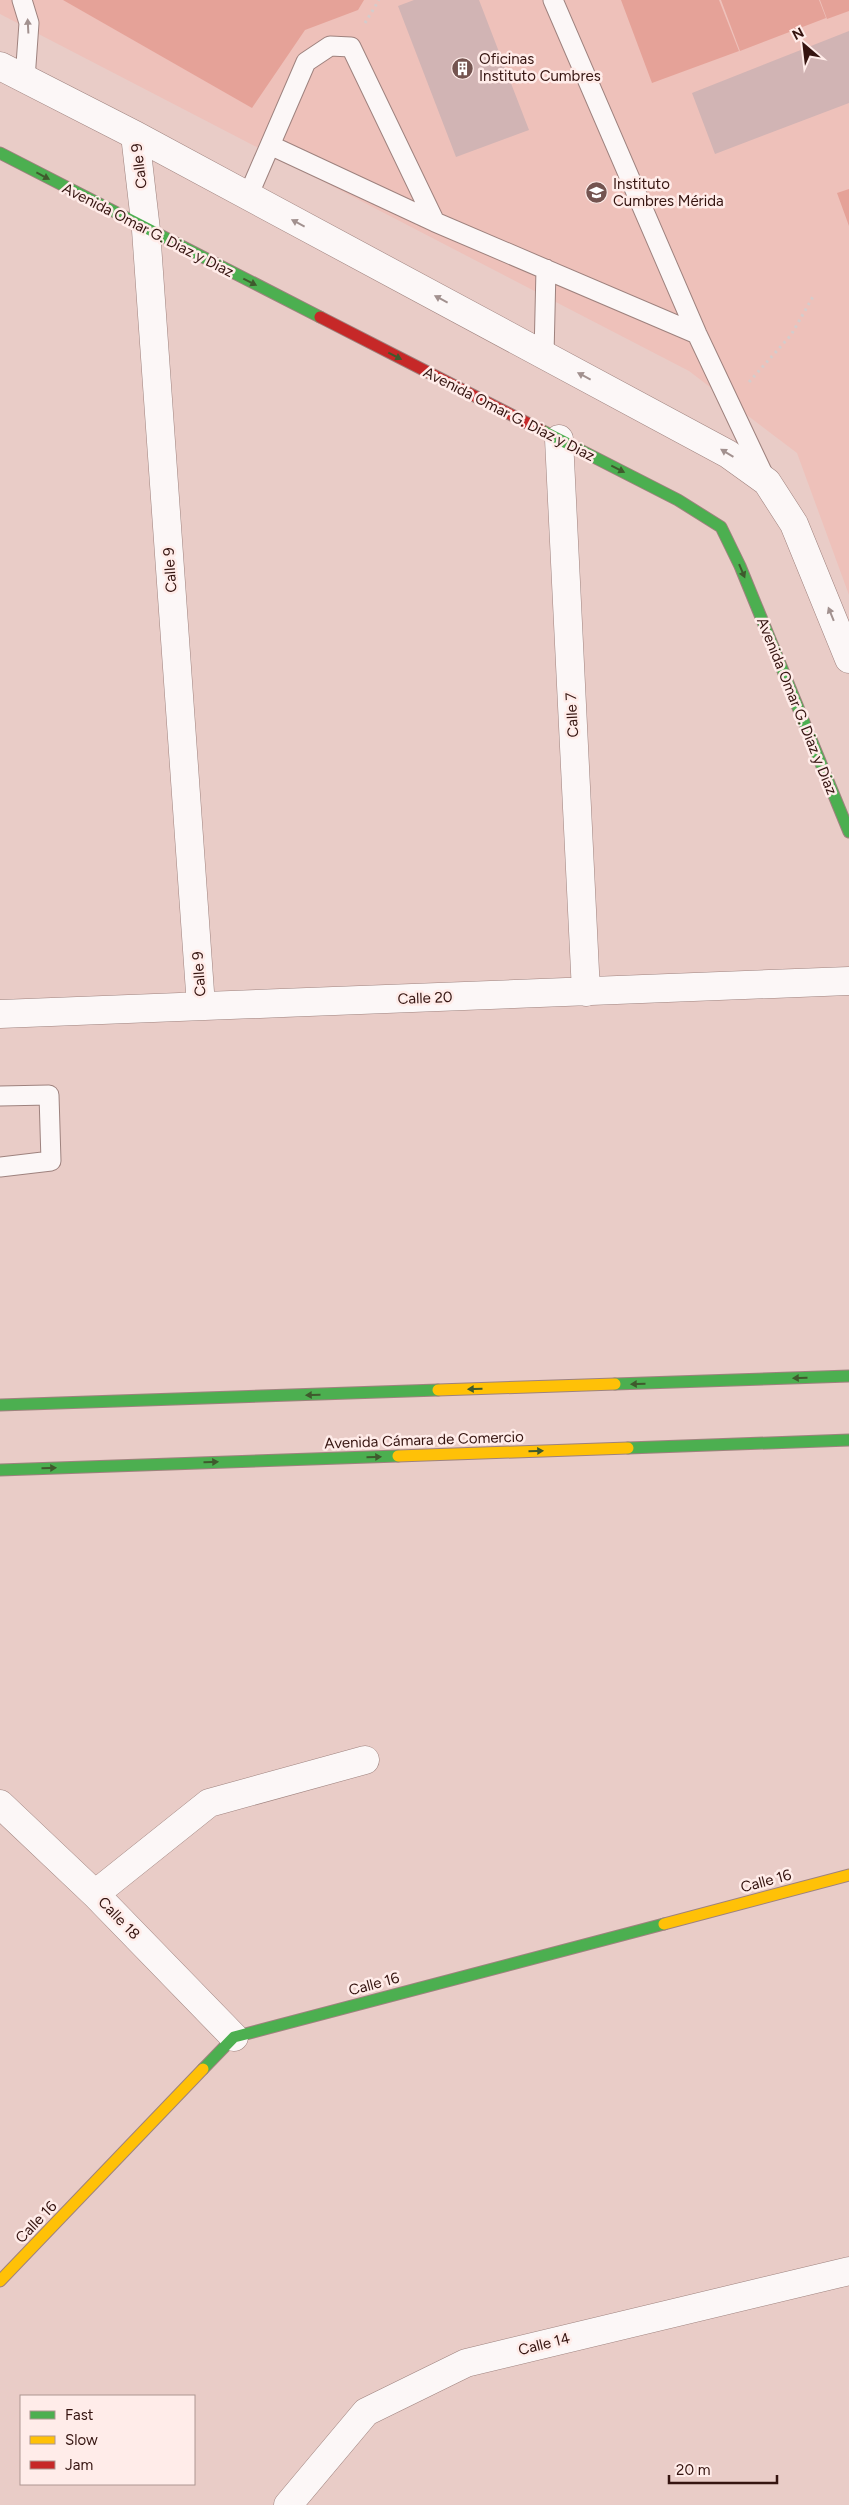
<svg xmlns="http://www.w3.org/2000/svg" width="849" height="2505" viewBox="0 0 849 2505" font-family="Figtree,sans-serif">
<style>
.built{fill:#eec1ba}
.green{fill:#e5a298}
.building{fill:#d1b4b4}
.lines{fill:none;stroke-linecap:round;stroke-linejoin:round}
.lane-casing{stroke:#9e827e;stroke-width:21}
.street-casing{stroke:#9e827e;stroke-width:29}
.fast-casing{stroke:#9e827e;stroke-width:13}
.slow-casing{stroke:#9e827e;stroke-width:13}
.jam-casing{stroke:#9e827e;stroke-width:13}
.path{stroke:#d5cccb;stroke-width:3;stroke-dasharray:2.5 4;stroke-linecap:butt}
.lane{stroke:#fcf7f7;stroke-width:19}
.street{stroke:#fcf7f7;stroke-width:28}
.fast{stroke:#4caf50;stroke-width:11}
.slow{stroke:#ffc107;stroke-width:11}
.jam{stroke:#c62828;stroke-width:11}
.oneway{fill:#a2918f}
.oneway2{fill:#3f5a2d}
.labels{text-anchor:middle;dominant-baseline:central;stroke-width:5;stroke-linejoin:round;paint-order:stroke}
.poi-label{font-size:15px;fill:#351410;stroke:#ffece9;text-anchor:start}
.street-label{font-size:15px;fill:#351410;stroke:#ffece9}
</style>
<rect width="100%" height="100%" fill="#e9ccc7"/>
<!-- built -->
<path class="built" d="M0 0H849V595L797 453 689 371 0 14Z"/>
<!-- green -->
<path class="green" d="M63 0H364L358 10 305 30 252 108Z
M621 0H719L739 51 652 83Z
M721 0H819L826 18 740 51Z
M820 0H849V11L827 19Z
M849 189V226L837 193Z"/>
<!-- building -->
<path class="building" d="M414 0H479L529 130 456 157 398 6Z
M849 31V103L715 154 692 93Z"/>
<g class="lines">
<defs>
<path id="lane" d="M22 0 29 23 25 79
M553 0 697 334 765 478
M272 146 435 222 697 334
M248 196 306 62 330 46 351 47 435 222
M544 355 546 269
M0 1096 49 1095 51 1161 0 1167"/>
<path id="street" d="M0 66 135 135 728 454 767 482 794 524 849 659
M135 135 146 230 201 1006
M559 439 586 992
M0 1014 849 981
M0 1804 95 1894 234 2037
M95 1894 209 1803 365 1760
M288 2505 366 2412 466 2363 849 2271"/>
<path id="fast" d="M0 153 320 317
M541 430 678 500 721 527 740 566 849 832
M615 1384 849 1376
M0 1405 438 1390
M628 1448 849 1440
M0 1470 398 1456
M203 2069 234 2037 664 1924"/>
<path id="slow" d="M438 1390 615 1384
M398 1456 628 1448
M664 1924 849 1875
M0 2281 203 2069"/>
<path id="jam" d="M320 317 541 430"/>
</defs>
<!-- lane casing -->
<use href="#lane" class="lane-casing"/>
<!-- street casing -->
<use href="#street" class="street-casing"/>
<!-- fast casing -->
<use href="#fast" class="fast-casing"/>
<!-- slow casing -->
<use href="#slow" class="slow-casing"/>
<!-- jam casing -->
<use href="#jam" class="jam-casing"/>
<!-- path -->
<path class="path" d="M365 23 379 0
M749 382 791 335 814 295"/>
<!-- lane -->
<use href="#lane" class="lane"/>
<!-- street -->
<use href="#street" class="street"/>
<!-- fast -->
<use href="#fast" class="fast"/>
<!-- slow -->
<use href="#slow" class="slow"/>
<!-- jam -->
<use href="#jam" class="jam"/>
</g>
<!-- one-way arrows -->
<defs><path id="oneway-solid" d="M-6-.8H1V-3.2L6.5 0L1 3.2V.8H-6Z" transform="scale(1.25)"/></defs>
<g class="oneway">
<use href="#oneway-solid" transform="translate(28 26) rotate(-93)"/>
<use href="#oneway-solid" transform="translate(298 223) rotate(-152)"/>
<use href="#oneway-solid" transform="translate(441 299) rotate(-152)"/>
<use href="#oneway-solid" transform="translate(584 376) rotate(-152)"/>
<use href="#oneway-solid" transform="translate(727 453) rotate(-149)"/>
<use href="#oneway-solid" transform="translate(831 614) rotate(-112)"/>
</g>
<g class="oneway2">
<use href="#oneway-solid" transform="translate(43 176) rotate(28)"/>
<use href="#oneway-solid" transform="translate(250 282) rotate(27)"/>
<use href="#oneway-solid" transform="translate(395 356) rotate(27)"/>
<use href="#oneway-solid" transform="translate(618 469) rotate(27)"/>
<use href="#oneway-solid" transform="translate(742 571) rotate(67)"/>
<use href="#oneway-solid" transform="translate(800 1378) rotate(178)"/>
<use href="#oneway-solid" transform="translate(638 1384) rotate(178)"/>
<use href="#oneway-solid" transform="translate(475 1389) rotate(178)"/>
<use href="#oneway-solid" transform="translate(313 1395) rotate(178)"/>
<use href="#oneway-solid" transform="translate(536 1451) rotate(-2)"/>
<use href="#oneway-solid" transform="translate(374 1457) rotate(-2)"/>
<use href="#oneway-solid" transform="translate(211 1462) rotate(-2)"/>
<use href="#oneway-solid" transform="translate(49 1468) rotate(-2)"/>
</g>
<!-- icons -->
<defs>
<symbol id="building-disc" viewBox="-11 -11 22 22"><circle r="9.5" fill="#745450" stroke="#ffece9"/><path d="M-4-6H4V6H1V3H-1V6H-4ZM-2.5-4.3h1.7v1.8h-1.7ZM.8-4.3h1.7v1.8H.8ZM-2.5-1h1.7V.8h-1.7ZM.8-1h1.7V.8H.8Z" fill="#fff"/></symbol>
<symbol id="school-disc" viewBox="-11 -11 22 22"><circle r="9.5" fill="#745450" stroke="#ffece9"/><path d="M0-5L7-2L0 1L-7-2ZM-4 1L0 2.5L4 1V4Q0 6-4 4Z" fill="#fff"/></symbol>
</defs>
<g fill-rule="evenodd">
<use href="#building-disc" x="450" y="56" width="25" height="25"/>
<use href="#school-disc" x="584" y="180" width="25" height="25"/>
</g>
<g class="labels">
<!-- poi labels -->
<g class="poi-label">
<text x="479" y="59">Oficinas<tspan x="479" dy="17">Instituto Cumbres</tspan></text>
<text x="613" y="184">Instituto<tspan x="613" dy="17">Cumbres Mérida</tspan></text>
</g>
<!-- street labels -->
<g class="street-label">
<text transform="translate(139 166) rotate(-97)">Calle 9</text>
<text transform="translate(148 230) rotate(27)">Avenida Omar G. Diaz y Diaz</text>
<text transform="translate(509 414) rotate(27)">Avenida Omar G. Diaz y Diaz</text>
<text transform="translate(170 570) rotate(-94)">Calle 9</text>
<text transform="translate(797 706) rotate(68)">Avenida Omar G. Diaz y Diaz</text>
<text transform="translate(572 715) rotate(-93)">Calle 7</text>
<text transform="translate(199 974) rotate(-94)">Calle 9</text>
<text transform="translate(425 998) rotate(-2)">Calle 20</text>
<text transform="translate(424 1440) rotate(-2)">Avenida Cámara de Comercio</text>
<text transform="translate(766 1881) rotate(-15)">Calle 16</text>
<text transform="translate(119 1918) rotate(46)">Calle 18</text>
<text transform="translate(374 1984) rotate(-15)">Calle 16</text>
<text transform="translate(36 2222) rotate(-46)">Calle 16</text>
<text transform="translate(544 2344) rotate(-14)">Calle 14</text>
</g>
</g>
<!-- legend -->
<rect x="20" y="2395" width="175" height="90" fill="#ffece9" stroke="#ae9692"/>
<rect x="30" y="2411" width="25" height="8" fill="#4caf50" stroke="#ae9692"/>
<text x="65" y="2420" font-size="15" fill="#351410">Fast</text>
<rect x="30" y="2436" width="25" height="8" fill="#ffc107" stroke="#ae9692"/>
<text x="65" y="2445" font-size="15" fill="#351410">Slow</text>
<rect x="30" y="2461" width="25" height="8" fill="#c62828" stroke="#ae9692"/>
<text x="65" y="2470" font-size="15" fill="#351410">Jam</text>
<!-- north arrow -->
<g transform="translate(804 45) rotate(332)" stroke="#ffece9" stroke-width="4" paint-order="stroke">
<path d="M0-4L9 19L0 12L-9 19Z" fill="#351410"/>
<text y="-8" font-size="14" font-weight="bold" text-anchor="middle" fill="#351410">N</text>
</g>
<!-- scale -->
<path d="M669 2475v8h108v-8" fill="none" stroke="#351410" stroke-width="2.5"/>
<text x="676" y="2475" font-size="15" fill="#351410" stroke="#ffece9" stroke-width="4" paint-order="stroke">20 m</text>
</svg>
